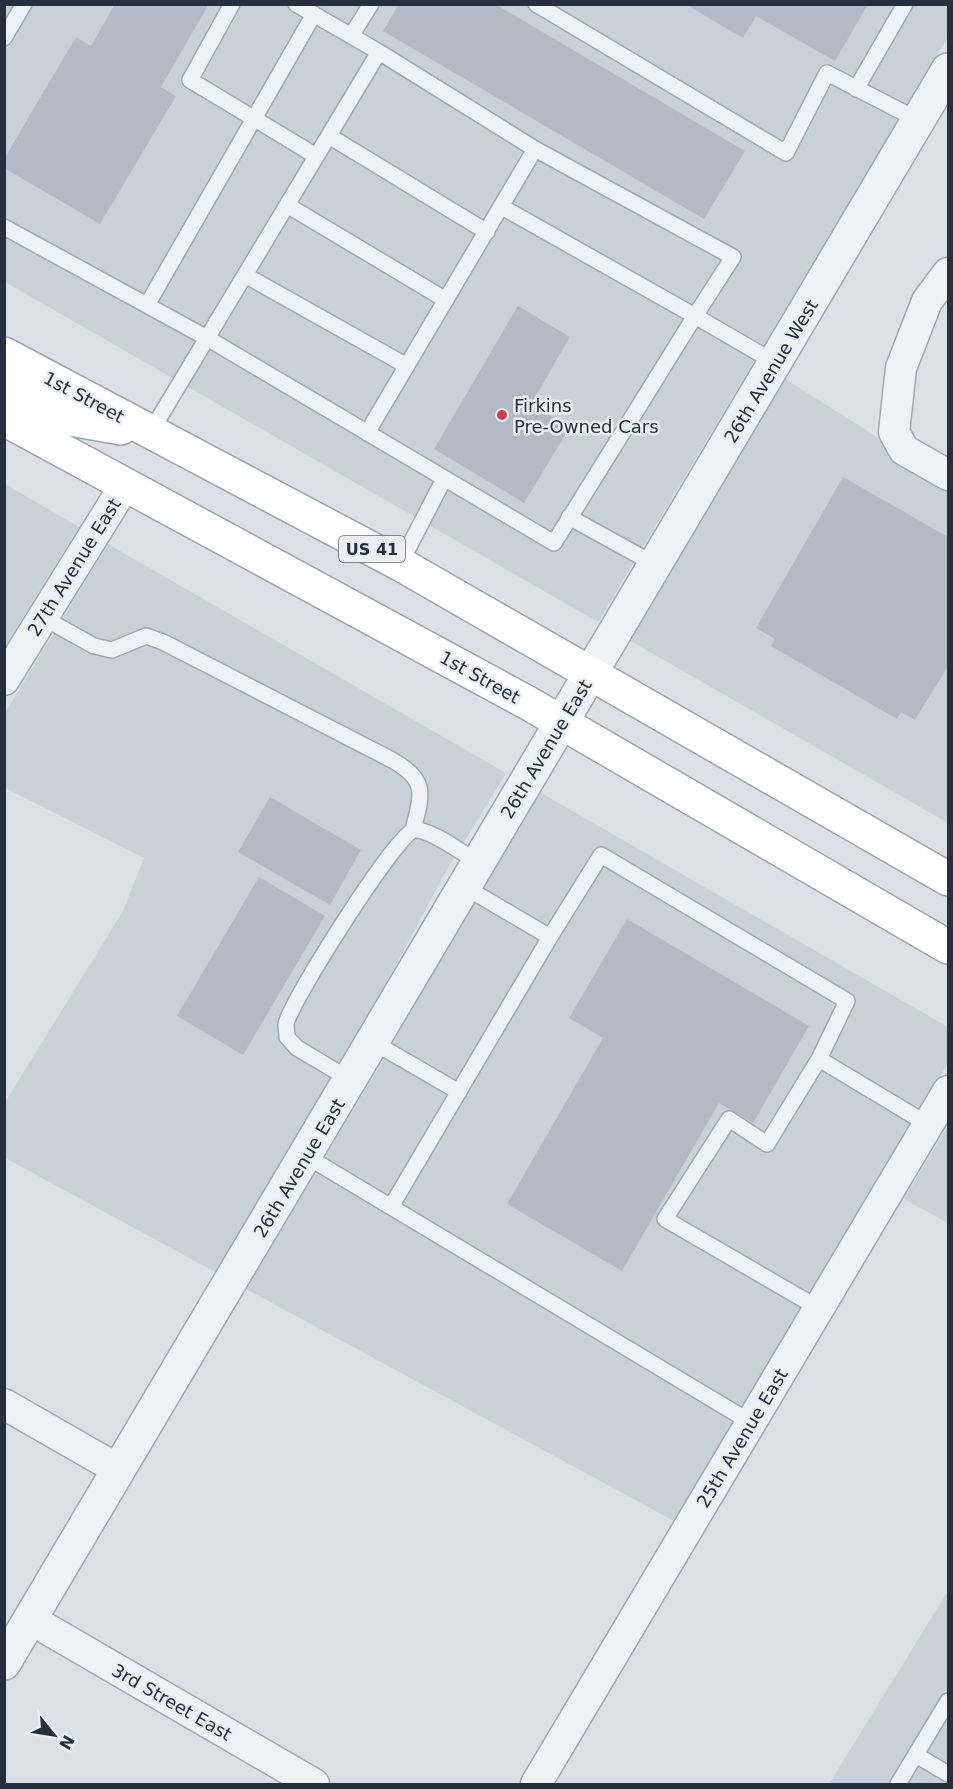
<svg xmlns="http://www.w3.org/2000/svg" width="953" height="1789" viewBox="0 0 953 1789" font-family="'DejaVu Sans',sans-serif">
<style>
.built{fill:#cad0d8}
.building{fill:#b3bac3}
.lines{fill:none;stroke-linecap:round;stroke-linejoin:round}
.service-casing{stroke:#a2a7b0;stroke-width:18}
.minor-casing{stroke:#a2a7b0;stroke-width:33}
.tertiary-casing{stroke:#a2a7b0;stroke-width:36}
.primary-casing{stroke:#9ba5b2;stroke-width:36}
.service{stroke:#eff1f5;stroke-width:15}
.minor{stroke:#eff1f5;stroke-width:30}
.tertiary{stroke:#eff1f5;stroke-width:33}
.primary{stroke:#fff;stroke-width:33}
.poi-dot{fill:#cd3f59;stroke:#ebeff4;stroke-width:2}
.labels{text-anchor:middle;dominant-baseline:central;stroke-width:5;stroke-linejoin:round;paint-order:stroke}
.shield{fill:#ebeff4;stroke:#616974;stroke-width:1.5}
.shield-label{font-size:16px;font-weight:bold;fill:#262f3d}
.street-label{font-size:18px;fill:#262f3d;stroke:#ebeff4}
.poi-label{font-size:18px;fill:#262f3d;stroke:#ebeff4;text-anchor:start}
</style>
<rect width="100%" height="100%" fill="#dce0e6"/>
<!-- built -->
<path class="built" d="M5 5H948V37L598 622 5 282Z
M784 378 880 439 897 463 948 492V823L627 639Z
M5 484 79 527 5 647Z
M108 544 506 773 444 875 359 1034 217 1273 5 1158 4 1104 123 911 144 858 5 788V713Z
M536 790 948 1027V1063L674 1521 246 1289 396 1038 473 892Z
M948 1126V1223L904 1199Z
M948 1591V1784H829Z"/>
<!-- building -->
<path class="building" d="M115 4H209L161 87 176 96 100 224 4 168V159L76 37 91 46Z
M399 4H495L745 151 704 219 383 31Z
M685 4H868L835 61 756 16 743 38Z
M518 306 570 337 531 404 570 427 524 503 434 449Z
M843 477 948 537V666L915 720 901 712 897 719 771 646 775 639 756 628Z
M270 797 361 850 330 905 238 852Z
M259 877 325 916 243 1055 177 1016Z
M627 919 809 1026 753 1123 719 1103 622 1271 507 1204 603 1038 569 1018Z"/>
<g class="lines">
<defs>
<path id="service" d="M232 4 190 80 316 156
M536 4 786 153 827 73 918 120
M351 36 371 4
M4 38 24 4
M856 89 905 4
M329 136 487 232
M287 205 446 300
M502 207 695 316 733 257 535 149
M4 227 207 338 554 543 695 316 776 363
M245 275 407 366
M147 305 314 14
M150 433 379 52 296 4
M367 433 535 149 379 52
M569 517 656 565
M400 564 444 479
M42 617 94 646 112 650 146 636 163 642 392 760C428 780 422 794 413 830
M465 887 550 937 601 855 847 1001 819 1059 929 1125
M373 1042 459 1092
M819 1059 767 1144 729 1119 665 1219 820 1309
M351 1080 297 1048 287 1037C287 1033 286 1028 286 1024 290 1002 398 832 414 830 430 828 465 855 479 863
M306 1156 752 1423
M392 1205 550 937
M916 1755 948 1774
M898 1784 948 1701"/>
<path id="minor" d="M948 273 927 301 901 368 894 432 904 450 948 475
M4 680 125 485
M4 1404 119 1470
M30 1619 314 1784
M536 1784 948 1091"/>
<path id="tertiary" d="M4 1663 948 70"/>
<path id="primary" d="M4 354 400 564 948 879
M4 384 65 418 121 428
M4 419 528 703 948 947"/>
</defs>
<!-- service casing -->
<use href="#service" class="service-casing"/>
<!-- minor casing -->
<use href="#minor" class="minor-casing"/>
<!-- tertiary casing -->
<use href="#tertiary" class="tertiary-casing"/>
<!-- primary casing -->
<use href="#primary" class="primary-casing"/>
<!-- service -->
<use href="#service" class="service"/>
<!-- minor -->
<use href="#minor" class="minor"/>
<!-- tertiary -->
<use href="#tertiary" class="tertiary"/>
<!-- primary -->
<use href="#primary" class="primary"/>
</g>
<!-- markers -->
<circle class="poi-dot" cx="502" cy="415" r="6"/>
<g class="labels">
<!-- shield labels -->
<rect class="shield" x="339" y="536" width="66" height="26" rx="4.5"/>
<g class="shield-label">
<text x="372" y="549">US 41</text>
</g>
<!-- street labels -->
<g class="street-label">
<text transform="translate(771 371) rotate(-59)">26th Avenue West</text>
<text transform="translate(84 397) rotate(28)">1st Street</text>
<text transform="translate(74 567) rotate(-58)">27th Avenue East</text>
<text transform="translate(480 677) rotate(29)">1st Street</text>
<text transform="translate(546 749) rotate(-59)">26th Avenue East</text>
<text transform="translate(299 1168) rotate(-59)">26th Avenue East</text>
<text transform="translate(742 1438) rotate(-59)">25th Avenue East</text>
<text transform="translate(172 1702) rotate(30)">3rd Street East</text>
</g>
<!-- poi labels -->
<g class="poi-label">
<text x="514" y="405">Firkins<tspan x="514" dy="21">Pre-Owned Cars</tspan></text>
</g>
</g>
<!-- border -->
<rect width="953" height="1789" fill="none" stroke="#262f3d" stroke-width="12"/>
<!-- north arrow -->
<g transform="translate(54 1735) rotate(120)" stroke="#ebeff4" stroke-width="4.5" paint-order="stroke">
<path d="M0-4.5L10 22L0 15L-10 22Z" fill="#262f3d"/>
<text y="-9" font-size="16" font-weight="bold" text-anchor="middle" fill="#262f3d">N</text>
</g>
</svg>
